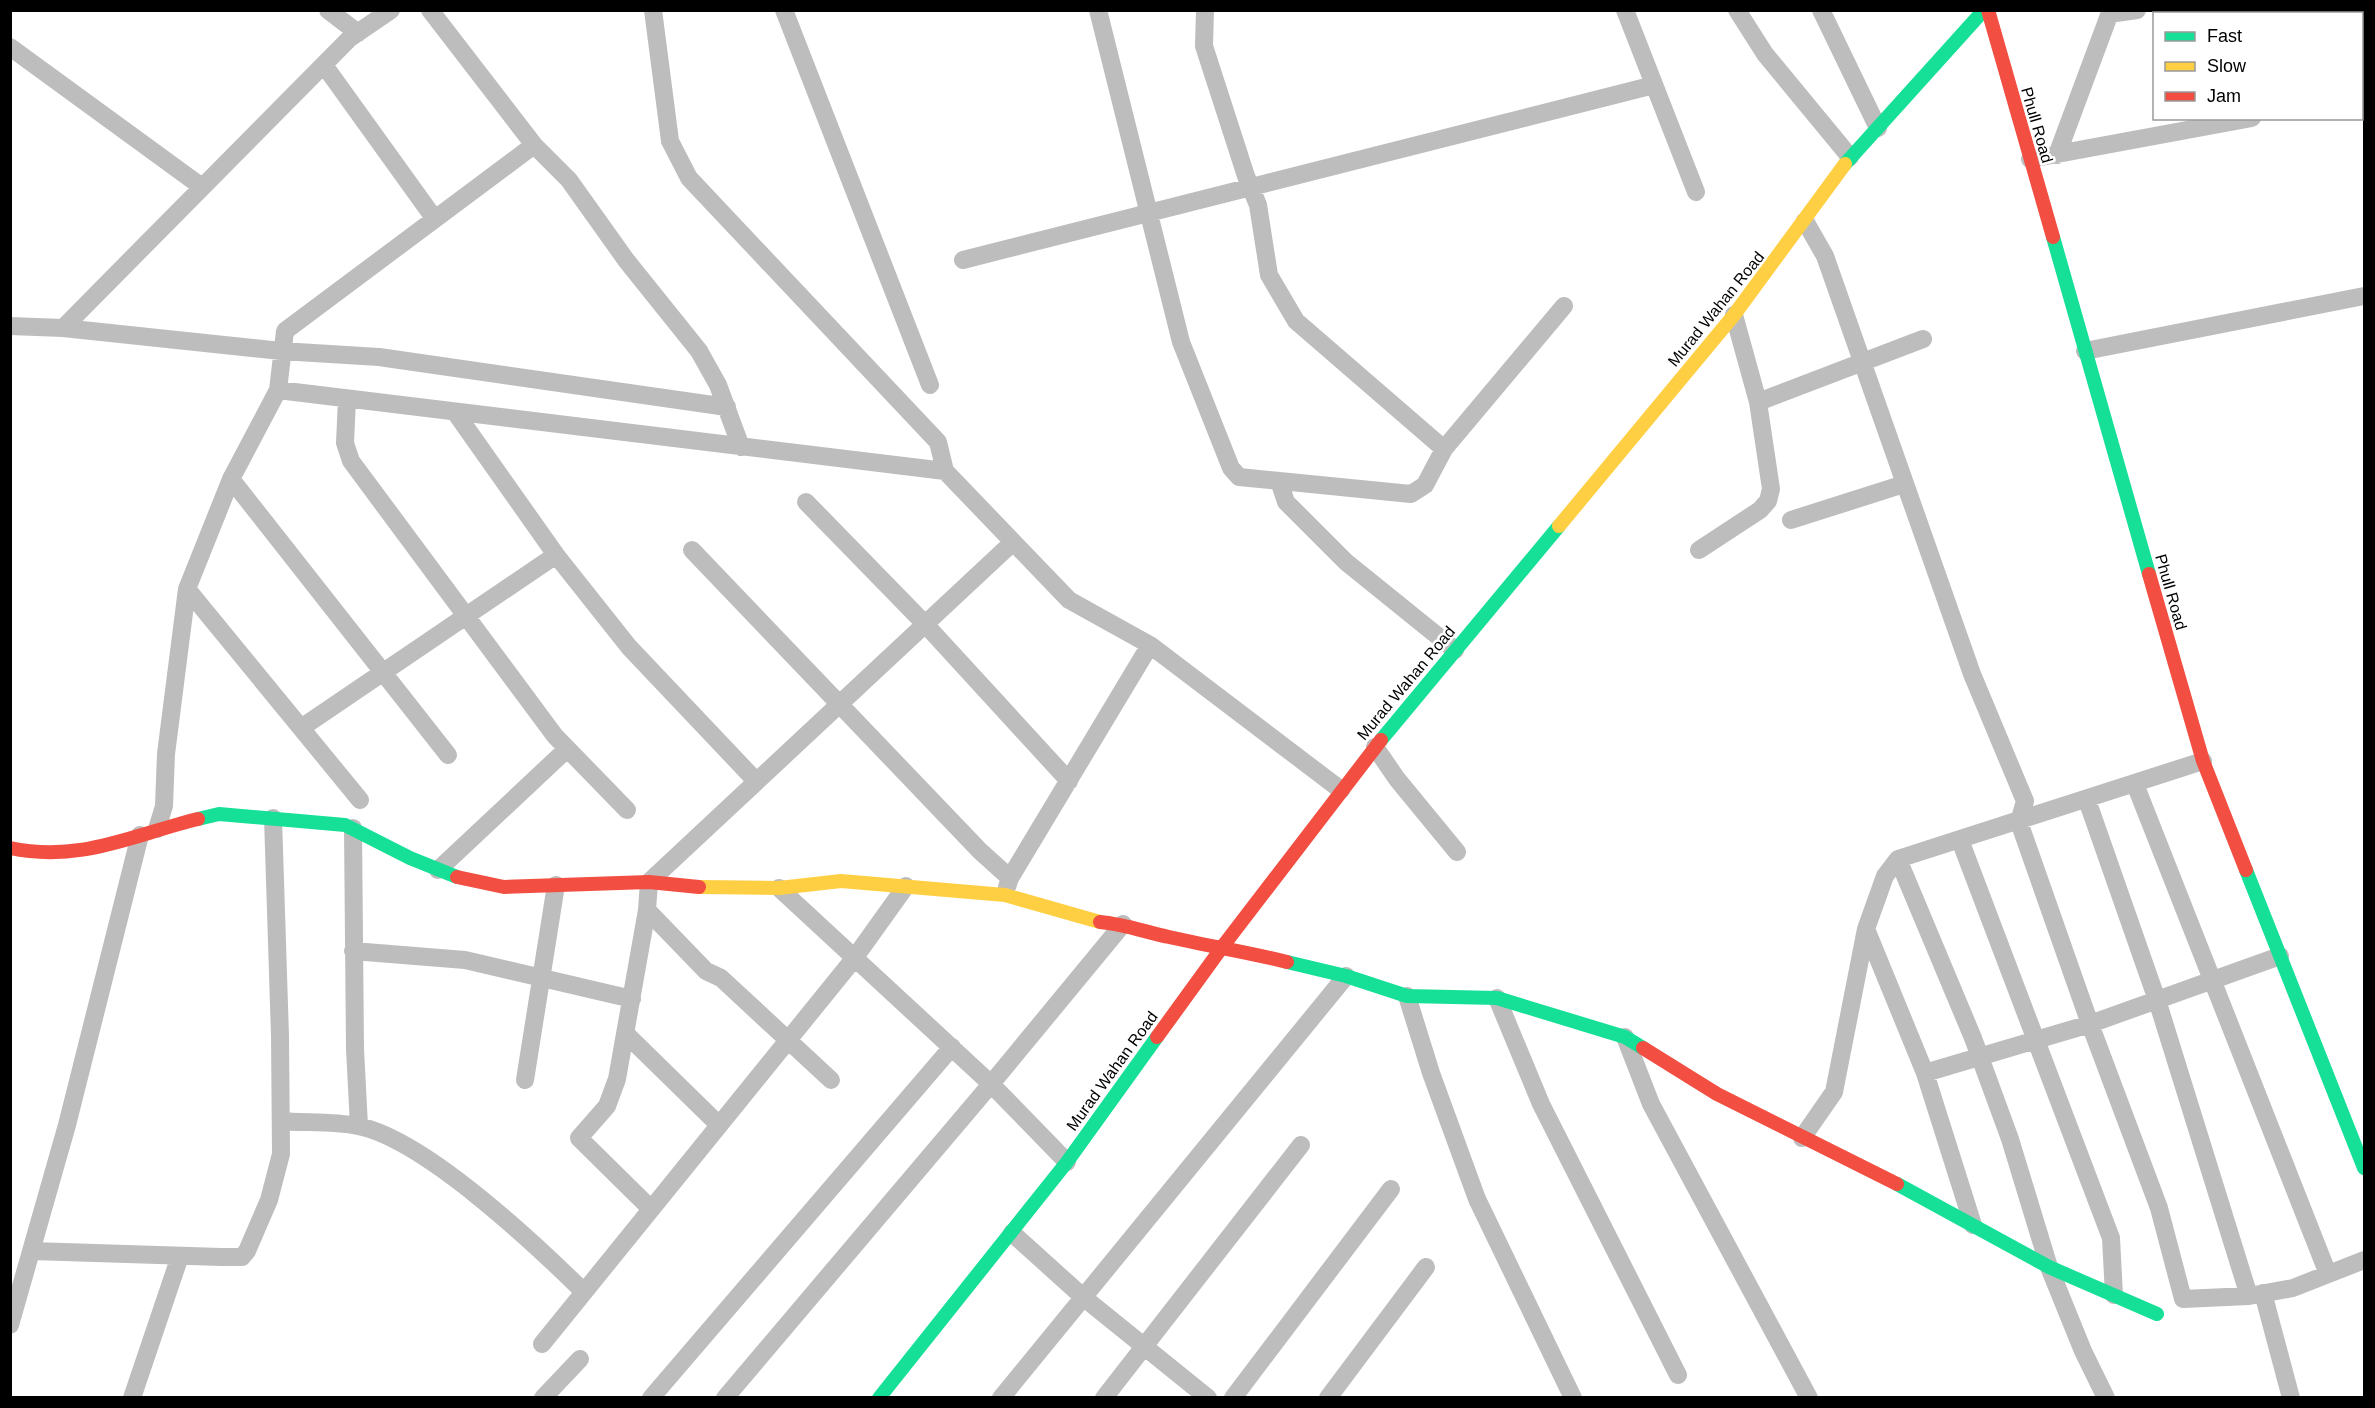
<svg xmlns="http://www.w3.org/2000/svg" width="2375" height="1408" viewBox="0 0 2375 1408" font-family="Helvetica,sans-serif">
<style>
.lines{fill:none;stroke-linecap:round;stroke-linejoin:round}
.street{stroke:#bdbdbd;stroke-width:18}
.fast{stroke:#16e098;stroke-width:14}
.slow{stroke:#ffcf43;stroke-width:14}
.jam{stroke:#f24e42;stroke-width:14}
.labels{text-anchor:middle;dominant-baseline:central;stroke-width:5;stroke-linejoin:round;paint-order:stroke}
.street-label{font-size:16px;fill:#000;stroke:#fff}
</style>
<rect width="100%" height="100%" fill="#fff"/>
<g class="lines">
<!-- street -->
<path class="street" d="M328 10 358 33
M430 10 534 145 569 180 626 260 699 351 718 385 741 447
M653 10 670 141 689 178 938 442 945 471 1069 600 1150 645 1341 790
M784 10 930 385
M1098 10 1181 342 1231 468 1239 477 1411 494 1425 485 1444 449 1564 306
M1205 10 1204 46 1246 176 1258 205 1269 275 1296 321 1444 449
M1625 10 1696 192
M1737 10 1765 54 1850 157
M1821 10 1878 128
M2109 14 2137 10
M10 47 202 187
M324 65 434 218
M2362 98 2364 97
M2057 155 2111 10
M2030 159 2252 118
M1805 221 1825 256 1972 674 2025 801 2019 822 2090 1024 2159 1208 2183 1299 2249 1296 2293 1288 2364 1260
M963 260 1654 85
M10 326 63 328 281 351 379 357 727 407
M63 328 350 38 391 10
M2085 351 2364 296
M278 390 945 471
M347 399 345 443 351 461 555 736 627 810
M1758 402 1923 339
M455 412 556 555 629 647 756 781
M231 479 448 755
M1279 481 1286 502 1346 562 1455 650
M806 502 925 624 1069 781
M1791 520 1904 484
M692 550 980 851 1010 878
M1699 550 1760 510 1768 501 1771 489 1758 402 1734 315
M187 589 360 800
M301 728 556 555
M1375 747 1397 779 1457 852
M2135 784 2328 1274
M2087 800 2157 1000 2249 1296
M353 828 355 1049 359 1126
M157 829 164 806 166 754 187 589 231 479 278 390 285 331 534 145
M1960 840 2111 1238 2114 1295
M1898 859 1973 1038 2010 1139 2049 1267 2083 1351 2106 1398
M438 870 567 749
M1007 887 1010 878 1150 645
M779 888 991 1084 1067 1162
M647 910 706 971 721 978 831 1080
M1866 929 1925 1073 2090 1024 2280 956
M353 951 465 960 632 999
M1407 996 1431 1073 1477 1199 1573 1398
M1497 998 1541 1104 1678 1375
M626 1034 719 1125
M1625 1037 1651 1104 1809 1398
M1925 1073 1973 1225
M525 1080 556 885
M281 1121C306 1123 333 1121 358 1126 424 1139 535 1244 584 1292
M1802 1138 1834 1092 1866 929 1885 876 1898 859 2203 761
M651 1209 579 1138 607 1106 617 1079 647 910 649 882 1013 542
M1012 1233 1083 1297 1208 1398
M32 1251 221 1257H242L247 1251 269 1200 281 1154 280 1036 273 818
M2263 1293 2291 1398
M10 1325 67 1125 140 835
M542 1344 853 960 906 886
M132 1398 180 1256
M543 1398 580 1359
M651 1398 952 1047
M725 1398 991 1084 1123 924
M1001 1398 1346 976
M1104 1398 1301 1145
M1233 1398 1391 1189
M1328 1398 1426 1267"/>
<!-- fast -->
<path class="fast" d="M1845 164 1984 10
M2053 237 2149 574
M1381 740 1559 526
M198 819 219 814 345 825 410 858 457 877
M2246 870 2364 1168
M1287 962 1346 976 1407 996 1497 998 1625 1037 1643 1048
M1897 1184 2049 1267 2157 1314
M879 1398 1067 1162 1157 1037"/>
<!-- slow -->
<path class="slow" d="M1559 526 1734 315 1845 164
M699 887 779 888 841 881 1005 895 1100 922"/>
<!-- jam -->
<path class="jam" d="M1988 10 2053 237
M2149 574 2203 761 2246 870
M10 848C80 863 132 835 198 819
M457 877 504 887 649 882 699 887
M1100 922C1124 924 1145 932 1169 937 1208 946 1248 952 1287 962
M1157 1037 1223 946 1381 740
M1643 1048 1717 1094 1897 1184"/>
</g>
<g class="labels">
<!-- street labels -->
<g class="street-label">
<text transform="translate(2037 125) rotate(74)">Phull Road</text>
<text transform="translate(1716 309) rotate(-51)">Murad Wahan Road</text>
<text transform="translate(2171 592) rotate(74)">Phull Road</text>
<text transform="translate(1406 683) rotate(-50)">Murad Wahan Road</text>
<text transform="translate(1112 1071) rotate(-54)">Murad Wahan Road</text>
</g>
</g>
<!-- border -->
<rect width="2375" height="1408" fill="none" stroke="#000000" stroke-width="24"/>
<!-- legend -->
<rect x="2153" y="12" width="210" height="108" fill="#ffffff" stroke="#999999" stroke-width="1.5"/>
<rect x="2165" y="32" width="30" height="9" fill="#16e098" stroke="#999999" stroke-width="1.5"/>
<text x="2207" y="42" font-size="18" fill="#000000">Fast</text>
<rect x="2165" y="62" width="30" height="9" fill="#ffcf43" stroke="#999999" stroke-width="1.5"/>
<text x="2207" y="72" font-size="18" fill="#000000">Slow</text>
<rect x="2165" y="92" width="30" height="9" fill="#f24e42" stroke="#999999" stroke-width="1.5"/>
<text x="2207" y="102" font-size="18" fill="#000000">Jam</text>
</svg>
